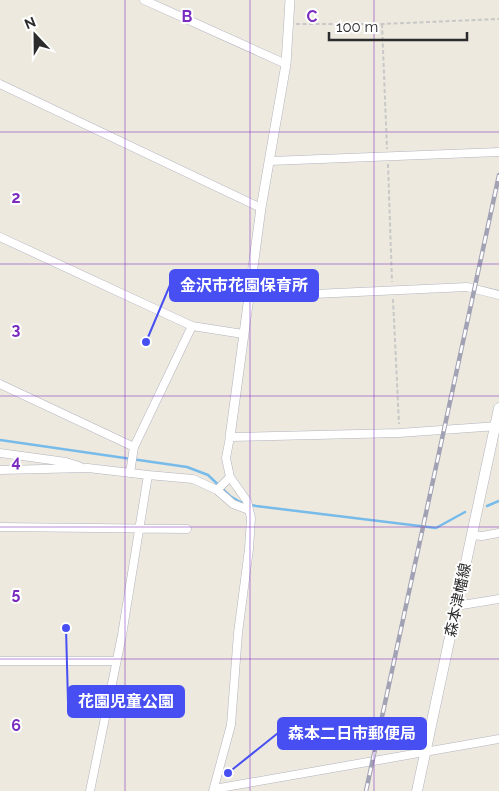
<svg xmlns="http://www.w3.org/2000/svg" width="499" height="791" viewBox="0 0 499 791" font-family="Raleway,'Noto Sans JP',sans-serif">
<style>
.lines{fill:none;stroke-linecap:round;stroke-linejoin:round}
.stream{stroke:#77bbea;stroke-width:2.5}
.minor-casing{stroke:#b2b3bf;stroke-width:9}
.tertiary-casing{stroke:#b2b3bf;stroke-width:10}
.secondary-casing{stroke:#b2b3bf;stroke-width:11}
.path{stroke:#c8c8c8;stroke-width:2;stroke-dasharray:4 2.5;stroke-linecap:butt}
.minor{stroke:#fff;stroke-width:8}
.tertiary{stroke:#fff;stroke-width:9}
.secondary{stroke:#fff;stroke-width:10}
.rail-casing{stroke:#a2a2b5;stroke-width:4.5}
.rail{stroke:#fff;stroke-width:2.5;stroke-dasharray:8;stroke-linecap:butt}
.grid{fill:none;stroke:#7b2cbf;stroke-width:1;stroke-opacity:0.55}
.labels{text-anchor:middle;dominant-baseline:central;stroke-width:4;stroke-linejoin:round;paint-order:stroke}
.street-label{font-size:15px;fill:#2c2c2c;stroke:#fff}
.grid-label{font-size:16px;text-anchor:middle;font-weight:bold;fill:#7b2cbf;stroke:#fff;stroke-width:4;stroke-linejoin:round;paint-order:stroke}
.leader{fill:none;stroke:#474ff2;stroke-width:2}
.callout-dot{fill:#474ff2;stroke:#fff;stroke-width:2}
.callout{fill:#474ff2;stroke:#474ff2;stroke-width:2}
.callout-label{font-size:16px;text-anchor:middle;font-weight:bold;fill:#fff}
</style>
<rect width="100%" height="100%" fill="#ede9df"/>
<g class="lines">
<!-- stream -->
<path class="stream" d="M0 440 187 467 208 475 230 496 240 502 256 506 436 528 465 512
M487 506 499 501"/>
<defs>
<path id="minor" d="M144 0 286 64
M0 84 261 208
M270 161 499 152
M0 237 192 326 243 334
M248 297 467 287 499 295
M0 384 134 447 192 326
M0 453 66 462 79 466
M0 470 88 468 148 475 193 479 217 490 233 504 249 510
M130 473 134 447
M217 490 230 477
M0 527 187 529
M471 535 482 536 499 533
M456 606 499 599
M0 661H116
M214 789 499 739
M90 791 122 635 148 475
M213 791 231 725 238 633 249 549 251 518 247 501 230 477 226 458 230 437 399 433 498 426"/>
<path id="tertiary" d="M230 437 261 208 286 64 290 0"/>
<path id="secondary" d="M417 791 499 408"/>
</defs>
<!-- minor casing -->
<use href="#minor" class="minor-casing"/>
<!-- tertiary casing -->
<use href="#tertiary" class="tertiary-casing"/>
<!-- secondary casing -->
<use href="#secondary" class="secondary-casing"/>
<!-- path -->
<path class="path" d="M296 24H382L499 19
M382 24 387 149
M388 164 392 282
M393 299 399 424"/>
<!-- minor -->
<use href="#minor" class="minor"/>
<!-- tertiary -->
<use href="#tertiary" class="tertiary"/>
<!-- secondary -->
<use href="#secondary" class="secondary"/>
<defs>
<path id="rail" d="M366 791 499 175"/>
</defs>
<!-- rail casing -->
<use href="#rail" class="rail-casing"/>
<!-- rail -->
<use href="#rail" class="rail"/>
</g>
<!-- grid -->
<path class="grid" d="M125 0V791M250 0V791M374 0V791M0 132H499M0 264H499M0 396H499M0 527H499M0 659H499"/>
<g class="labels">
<!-- street labels -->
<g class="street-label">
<text transform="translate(458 600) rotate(-78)">森本津幡線</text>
</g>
</g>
<g class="grid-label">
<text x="187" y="22">B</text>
<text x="312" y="22">C</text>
<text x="16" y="203">2</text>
<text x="16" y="335">3</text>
<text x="16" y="467">4</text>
<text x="16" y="599">5</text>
<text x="16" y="731">6</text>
</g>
<!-- callouts -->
<path class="leader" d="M146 342L170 285M66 628L68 702M228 773L278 733"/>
<g class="callout-dot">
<circle cx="146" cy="342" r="5"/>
<circle cx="66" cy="628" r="5"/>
<circle cx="228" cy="773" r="5"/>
</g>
<g class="callout">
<rect x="170" y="270" width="148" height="31" rx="5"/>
<rect x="68" y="686" width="116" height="31" rx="5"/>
<rect x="278" y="718" width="148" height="31" rx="5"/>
</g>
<g class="callout-label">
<text x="244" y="291">金沢市花園保育所</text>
<text x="126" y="707">花園児童公園</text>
<text x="352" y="739">森本二日市郵便局</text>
</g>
<!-- north arrow -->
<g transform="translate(35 35) rotate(338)" stroke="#ffffff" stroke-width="4" paint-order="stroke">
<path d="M0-4L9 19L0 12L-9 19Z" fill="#2c2c2c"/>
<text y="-8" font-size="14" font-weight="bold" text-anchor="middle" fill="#2c2c2c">N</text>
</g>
<!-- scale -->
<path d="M329 32v8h138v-8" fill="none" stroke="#2c2c2c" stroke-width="2.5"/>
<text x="336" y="32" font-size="15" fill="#2c2c2c" stroke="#ffffff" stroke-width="4" paint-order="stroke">100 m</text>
</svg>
